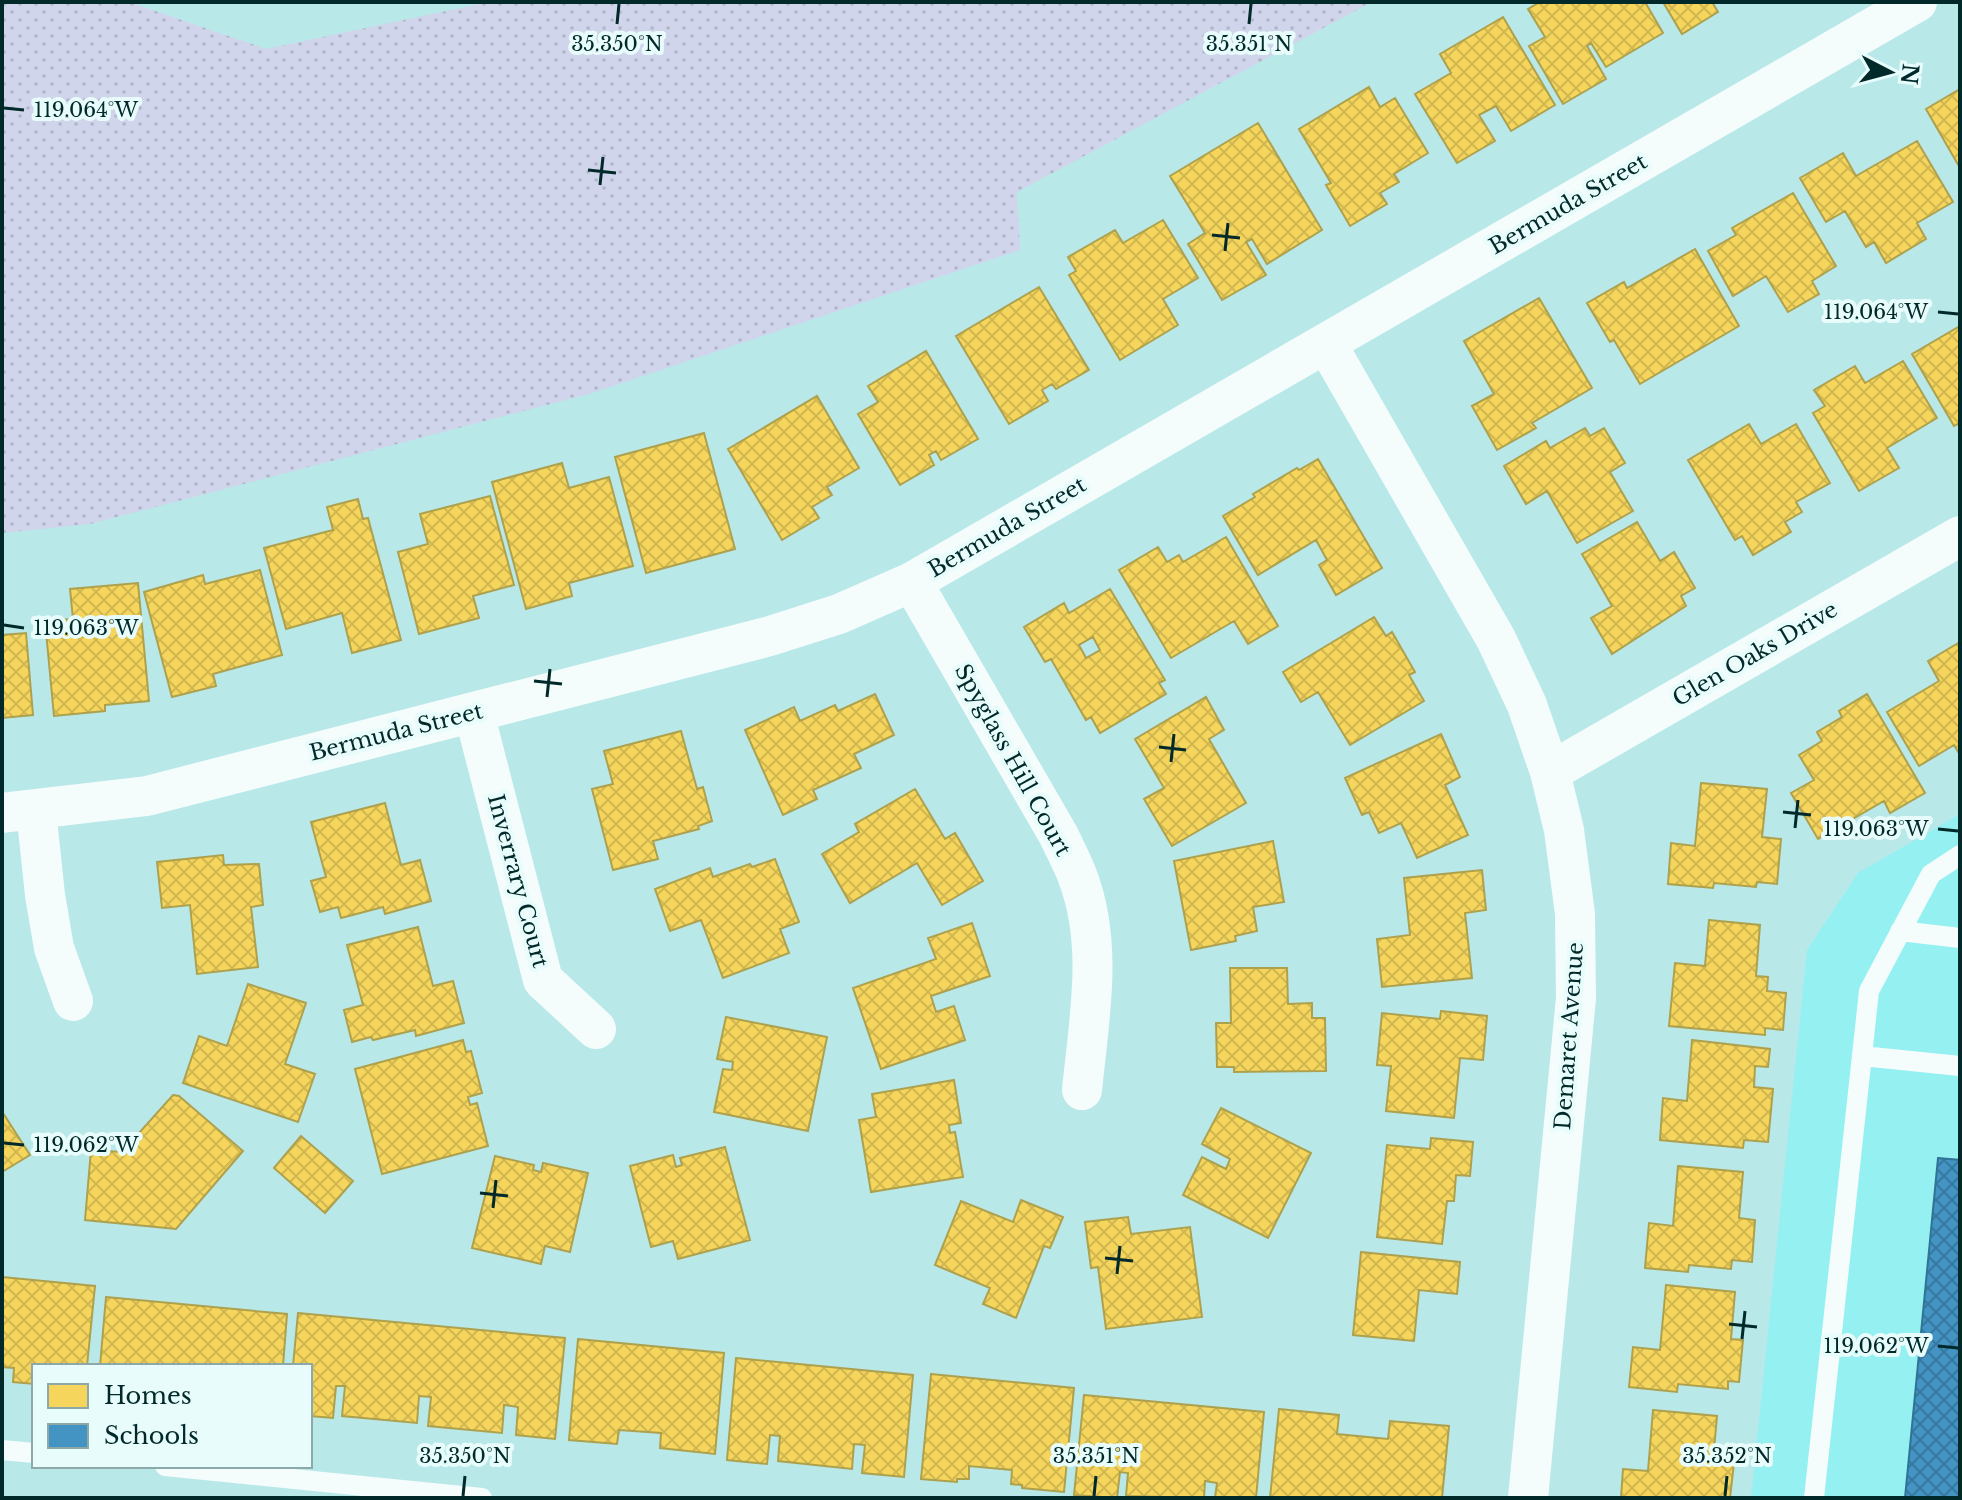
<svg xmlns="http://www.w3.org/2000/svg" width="1962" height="1500" viewBox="0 0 1962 1500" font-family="'Libre Baskerville',serif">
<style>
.built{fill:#95f0f2}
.grass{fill:url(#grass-dots)}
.homes{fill:url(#homes-cross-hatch);stroke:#ada14d;stroke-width:2;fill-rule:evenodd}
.schools{fill:url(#schools-cross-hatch);stroke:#307395;stroke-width:2}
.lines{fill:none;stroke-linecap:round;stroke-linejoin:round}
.lane{stroke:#f4fcfc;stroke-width:20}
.street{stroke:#f4fcfc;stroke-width:40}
.ticks{fill:none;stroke:#02292a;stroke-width:3}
.labels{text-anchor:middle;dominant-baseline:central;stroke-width:8;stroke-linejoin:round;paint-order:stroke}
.street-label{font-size:22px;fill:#02292a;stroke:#e8fcfc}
.ticks-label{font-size:20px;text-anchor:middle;fill:#02292a;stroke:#e8fcfc;stroke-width:8;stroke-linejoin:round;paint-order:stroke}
</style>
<defs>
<pattern id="grass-dots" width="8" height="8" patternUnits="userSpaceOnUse" patternTransform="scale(2)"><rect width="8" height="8" fill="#d0d5eb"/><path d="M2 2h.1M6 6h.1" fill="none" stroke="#b1b7ca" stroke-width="1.8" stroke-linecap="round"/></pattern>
<pattern id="homes-cross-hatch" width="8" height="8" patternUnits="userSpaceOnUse" patternTransform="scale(2)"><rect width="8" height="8" fill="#f6d55c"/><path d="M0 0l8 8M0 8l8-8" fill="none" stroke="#d1b750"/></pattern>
<pattern id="schools-cross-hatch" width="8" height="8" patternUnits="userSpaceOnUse" patternTransform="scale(2)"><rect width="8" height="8" fill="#4393c3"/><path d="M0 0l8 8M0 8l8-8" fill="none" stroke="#36789f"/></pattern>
</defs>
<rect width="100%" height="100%" fill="#b9e8e9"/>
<!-- built -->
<path class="built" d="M1960 814V1498H1751L1807 950 1858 873Z"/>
<!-- grass -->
<path class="grass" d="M2 2H129L266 49 489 2H1372L1017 192 1020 250 589 394 90 524 2 533Z"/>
<!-- homes -->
<path class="homes" d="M1540 2H1645L1663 33 1606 67 1591 43 1587 46 1606 79 1563 104 1529 46 1545 37 1528 9Z
M1663 2H1712L1718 12 1682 34Z
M1503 17 1555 105 1511 131 1496 106 1479 115 1495 141 1457 163 1415 94 1451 73 1440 54Z
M1369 87 1380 107 1395 98 1428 153 1394 174 1399 182 1380 193 1387 204 1350 226 1326 185 1331 183 1299 129Z
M1960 89V168L1926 109Z
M1258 123 1322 230 1267 264 1252 239 1246 242 1266 275 1222 300 1188 244 1205 233 1170 176Z
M1917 141 1953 202 1917 223 1926 239 1886 263 1874 242 1866 247 1845 211 1826 222 1800 178 1843 153 1856 176Z
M1793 193 1836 266 1812 281 1819 294 1788 312 1766 276 1733 296 1708 251 1736 235 1732 228Z
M1163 220 1198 278 1163 299 1178 325 1120 360 1069 275 1076 271 1068 257 1115 230 1123 243Z
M1695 249 1739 326 1640 384 1614 340 1610 342 1587 303 1624 282 1627 288Z
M1039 287 1089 370 1056 389 1052 384 1042 390 1048 401 1009 424 956 336Z
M1539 298 1592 388 1532 423 1536 428 1497 450 1472 406 1494 394 1464 341Z
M1960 326V423L1954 426 1912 354Z
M926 351 978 439 941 460 936 451 929 455 934 465 900 485 858 414 878 402 868 386Z
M1903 361 1937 418 1887 448 1899 468 1859 491 1813 413 1825 406 1814 390 1855 366 1865 383Z
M817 396 859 468 827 487 832 495 812 507 819 518 782 540 728 449Z
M1749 424 1761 444 1796 424 1830 483 1796 502 1802 512 1785 522 1791 532 1753 555 1742 536 1735 540 1688 460Z
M1585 428 1590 436 1604 428 1625 463 1610 472 1633 511 1577 543 1547 491 1526 504 1504 466 1546 441 1550 448Z
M704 433 735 549 646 573 615 457Z
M1318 459 1382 568 1336 595 1319 565 1327 560 1316 540 1258 575 1223 516 1255 497 1253 494 1297 468 1299 470Z
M562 463 569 488 609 477 633 566 569 583 572 596 526 609 492 482Z
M490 496 514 585 473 596 479 618 419 634 398 552 428 544 420 514Z
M358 499 363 519 368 518 401 640 352 653 342 613 286 629 264 548 333 530 327 507Z
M1637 522 1660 561 1674 552 1695 588 1681 596 1686 606 1612 654 1591 618 1612 606 1582 554Z
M1226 537 1278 626 1248 644 1234 621 1171 658 1119 570 1158 547 1167 562 1179 555 1183 562Z
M260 570 282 655 213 674 216 686 172 697 144 592 203 575 205 584Z
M138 583 149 701 105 705V711L54 716 45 621 73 619 70 589Z
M1110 589 1165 680 1159 683 1166 694 1100 733 1091 717 1086 720 1051 659 1045 662 1024 627 1064 603 1069 613ZM1093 637 1100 650 1086 658 1079 645Z
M1374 617 1386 636 1392 632 1415 672 1409 675 1424 701 1350 745 1318 692 1301 702 1283 672Z
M26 633 33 715 2 718V635Z
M1960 642V755L1954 745 1919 766 1887 712 1939 681 1928 661Z
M875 694 894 735 854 754 861 768 813 790 817 799 783 815 745 730 794 707 800 721 835 705 838 711Z
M1867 694 1925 793 1890 813 1884 801 1818 839 1791 793 1814 780 1799 755 1822 741 1817 732 1842 717 1839 711Z
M1206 697 1224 730 1209 739 1246 803 1172 846 1144 799 1164 788 1135 739Z
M681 731 697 789 703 787 712 821 698 826 699 829 653 841 658 859 613 870 592 789 613 784 604 751Z
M1441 734 1460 777 1445 785 1468 835 1417 858 1401 823 1379 833 1369 812 1362 815 1345 778Z
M1701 783 1767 789 1762 837 1781 839 1777 884 1757 882 1756 887 1714 883 1713 888 1668 884 1671 843 1695 846Z
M915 789 945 839 955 833 983 881 942 905 917 863 850 903 822 854 859 832 855 824Z
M385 803 401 865 420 860 431 901 385 914 383 907 341 918 338 907 320 912 311 881 326 877 311 822Z
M1273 841 1284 902 1253 907 1257 931 1235 936 1236 941 1191 950 1174 861Z
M223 855 224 865 259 864 263 905 251 907 258 967 197 974 190 905 162 908 157 862Z
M775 859 799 922 780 929 789 953 723 978 701 920 670 931 655 889 710 868 713 877 750 864 752 867Z
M1482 870 1486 910 1465 913 1472 978 1382 987 1377 939 1410 935 1404 878Z
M1709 920 1760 925 1756 976 1768 977 1767 991 1786 993 1783 1030 1765 1028V1035L1669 1026 1675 963 1705 966Z
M972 923 990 976 931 996 936 1012 954 1006 965 1040 881 1069 853 988 936 959 928 938Z
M418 927 433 986 453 981 464 1023 416 1036 415 1030 373 1040 371 1037 352 1042 344 1010 363 1005 347 945Z
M1230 968H1287L1288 1004 1312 1003V1018H1325L1326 1071 1234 1072V1067H1217L1216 1023H1231Z
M248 984 306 1003 285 1064 315 1074 298 1122 183 1083 199 1036 227 1046Z
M1441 1011 1487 1016 1483 1060 1460 1058 1454 1118 1386 1111 1391 1066 1377 1065 1382 1013 1440 1019Z
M726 1017 827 1037 808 1131 714 1112 723 1069 732 1070 733 1062 717 1059Z
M463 1040 466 1052 471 1051 482 1093 468 1097 470 1105 477 1103 488 1146 382 1174 355 1069Z
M1692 1040 1770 1049 1768 1067 1755 1066 1754 1087 1773 1089 1768 1142 1744 1140 1743 1148 1660 1140 1663 1098 1687 1101Z
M954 1080 961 1123 949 1125 950 1133 955 1132 963 1177 871 1192 859 1120 876 1117 872 1094Z
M173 1095 179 1096 243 1151 176 1229 85 1220 91 1150 122 1152Z
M1221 1108 1311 1153 1268 1238 1183 1195 1202 1157 1226 1169 1230 1159 1202 1144Z
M3 1113 30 1155 2 1172V1114Z
M301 1136 353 1181 325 1213 274 1168Z
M1431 1138 1473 1142 1470 1176 1456 1175 1454 1201H1447L1442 1244 1377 1237 1387 1145 1430 1149Z
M725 1147 750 1240 678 1259 673 1241 651 1247 630 1166 673 1155 676 1167 682 1165 680 1158Z
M495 1156 534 1165 533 1170 541 1172 543 1163 588 1173 570 1252 545 1246 541 1264 472 1248Z
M1678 1166 1743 1172 1739 1218 1755 1220 1752 1262 1732 1260 1731 1269 1689 1265 1688 1272 1645 1268 1649 1223 1673 1226Z
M1021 1200 1063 1217 1050 1248 1044 1246 1016 1318 983 1304 990 1288 935 1265 961 1201 1013 1222Z
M1128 1217 1131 1234 1190 1227 1202 1317 1106 1329 1098 1267 1091 1268 1085 1222Z
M1361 1252 1460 1262 1457 1294 1419 1290 1414 1341 1353 1335Z
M2 1277 95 1286 87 1366H34V1384L13 1382 14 1368 2 1367Z
M1666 1285 1735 1292 1731 1339 1743 1340 1739 1382 1728 1381V1389L1678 1384 1677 1392 1629 1387 1633 1347 1660 1350Z
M106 1297 287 1314 283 1366H100Z
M298 1313 565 1338 555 1439 516 1435 518 1407 504 1405 502 1433 428 1426 431 1397 419 1396 417 1423 342 1416 345 1386H336L333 1418 310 1416V1366H293Z
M578 1339 724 1353 715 1454 660 1448 661 1433 619 1430 617 1444 569 1440Z
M736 1358 913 1375 904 1477 862 1473 865 1445 854 1444 852 1469 778 1461 780 1436 770 1435 767 1464 727 1460Z
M931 1374 1074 1388 1064 1492 1022 1488V1485L1011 1484 1012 1470 969 1466V1479H957V1482L921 1479Z
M1084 1395 1264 1412 1256 1498H1215L1217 1483 1205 1481 1204 1498 1126 1496 1128 1473 1120 1472 1117 1498 1074 1495Z
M1279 1409 1339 1415 1337 1434 1388 1439 1390 1421 1449 1426 1442 1498H1270Z
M1653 1410 1717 1416 1713 1461 1734 1463 1730 1498H1621L1623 1469 1648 1471Z"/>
<!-- schools -->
<path class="schools" d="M1938 1158 1960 1160V1498H1905Z"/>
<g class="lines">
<!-- lane -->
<path class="lane" d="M1900 931 1960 938
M1862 1056 1960 1066
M2 1450 34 1453
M165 1466 482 1498
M1814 1498 1869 991 1931 874 1960 855"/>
<!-- street -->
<path class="street" d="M1326 343 1496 639 1527 705 1550 772 1564 830 1575 914 1576 998 1528 1498
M912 582 1059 836C1065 849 1072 862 1077 875 1104 944 1089 1019 1082 1090
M474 713 543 980 596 1029
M1550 772 1960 536
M36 810 45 895 54 948 73 1001
M2 813 147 796 770 636 839 614 912 582 1917 2"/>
</g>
<!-- ticks -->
<path class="ticks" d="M617 24 619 4M1249 24 1251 4M4 108 24 110M588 170 616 173M600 185 603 157M1212 235 1240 238M1225 251 1228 223M1938 312 1958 314M4 625 24 628M534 681 562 684M547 697 550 669M1159 747 1186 750M1171 762 1174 734M1783 812 1811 815M1795 828 1798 800M1938 829 1958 831M4 1143 24 1145M480 1193 508 1196M493 1208 496 1180M1105 1258 1133 1261M1117 1274 1120 1246M1729 1324 1757 1327M1742 1339 1745 1311M1938 1346 1958 1348M463 1496 465 1476M1094 1496 1096 1476M1725 1496 1727 1476"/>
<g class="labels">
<!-- street labels -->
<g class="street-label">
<text transform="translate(1568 204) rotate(-30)">Bermuda Street</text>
<text transform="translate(1007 527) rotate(-30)">Bermuda Street</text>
<text transform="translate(1755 654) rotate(-30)">Glen Oaks Drive</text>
<text transform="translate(396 732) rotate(-14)">Bermuda Street</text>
<text transform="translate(1013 760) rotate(61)">Spyglass Hill Court</text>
<text transform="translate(518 881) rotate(75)">Inverrary Court</text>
<text transform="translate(1569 1036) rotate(-86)">Demaret Avenue</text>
</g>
</g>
<g class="ticks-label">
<text x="617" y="51">35.350°N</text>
<text x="1249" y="51">35.351°N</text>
<text x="86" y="117">119.064°W</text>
<text x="1876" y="319">119.064°W</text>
<text x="86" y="635">119.063°W</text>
<text x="1876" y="836">119.063°W</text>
<text x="86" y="1152">119.062°W</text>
<text x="1876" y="1353">119.062°W</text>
<text x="465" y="1463">35.350°N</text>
<text x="1096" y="1463">35.351°N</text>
<text x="1727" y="1463">35.352°N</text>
</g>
<!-- border -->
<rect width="1962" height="1500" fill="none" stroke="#02292a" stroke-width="8"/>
<!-- legend -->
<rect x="32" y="1364" width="280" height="104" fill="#e8fcfc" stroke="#8ca8a8" stroke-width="2"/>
<rect x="48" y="1384" width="40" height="24" fill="#f6d55c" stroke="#8ca8a8" stroke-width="2"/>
<text x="104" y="1404" font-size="24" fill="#02292a">Homes</text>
<rect x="48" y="1424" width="40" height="24" fill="#4393c3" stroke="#8ca8a8" stroke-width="2"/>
<text x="104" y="1444" font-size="24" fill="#02292a">Schools</text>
<!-- north arrow -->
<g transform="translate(1890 72) rotate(96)" stroke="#e8fcfc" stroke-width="6" paint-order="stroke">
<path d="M0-6L14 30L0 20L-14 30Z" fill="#02292a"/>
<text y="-12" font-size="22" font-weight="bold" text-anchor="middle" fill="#02292a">N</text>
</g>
</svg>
